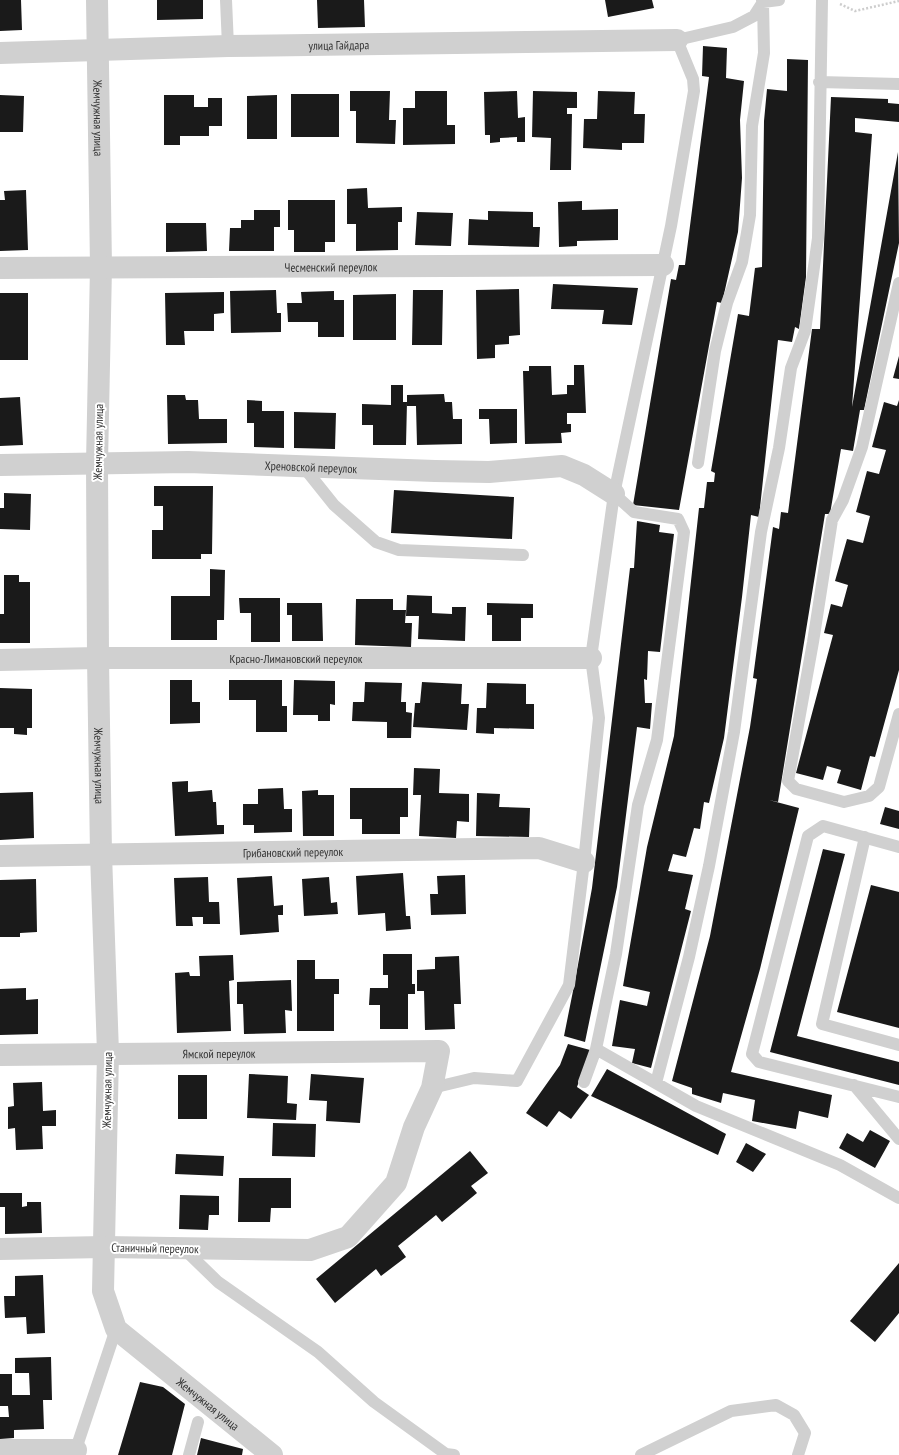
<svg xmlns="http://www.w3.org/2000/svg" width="899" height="1455" viewBox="0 0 899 1455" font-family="'PT Sans Narrow',sans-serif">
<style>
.building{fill:#1a1a1a}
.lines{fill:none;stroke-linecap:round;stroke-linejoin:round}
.path{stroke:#cdcdcd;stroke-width:2.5;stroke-dasharray:2 2;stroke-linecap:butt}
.service{stroke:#d0d0d0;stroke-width:12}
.minor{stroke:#d0d0d0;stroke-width:22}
.labels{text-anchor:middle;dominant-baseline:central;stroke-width:4;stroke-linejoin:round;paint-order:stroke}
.street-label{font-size:12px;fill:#333;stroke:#fff}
</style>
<rect width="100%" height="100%" fill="#fff"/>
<!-- building -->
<path class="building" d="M0 0H21L22 30 0 31Z
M157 0H203V19L157 20Z
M317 0H364L365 27 318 28Z
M605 0H652L654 8 608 17Z
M703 46 727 48 726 78 744 81 740 120 742 178 738 232 722 303 717 302 679 510 633 505 671 279 676 280 679 265H685L709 77 702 76Z
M787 59 808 60 806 277 799 329 795 327 792 342 778 340 759 517 751 515 742 597 724 738 709 803 704 802 700 829 694 828 686 857 673 854 668 871 693 875 685 909 691 911 651 1068 632 1063 635 1049 612 1046 620 1000 647 1006 650 992 623 986 647 847 674 736 699 508H704L707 482H714L715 473 711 471 738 314 749 316 755 268 762 267 764 121 767 89 787 91Z
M350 91H390L389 120H396L395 144 356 143V111H350Z
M415 91H447V125H455V144L403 145V108H415Z
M517 91 518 118 525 117V142H517V137L500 138V142L490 143V135H485L484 92Z
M533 91 577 92V108H567V114H572L571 170H550L551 138 532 137Z
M598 91 635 92 634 114H645L644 143H622V150L583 148 584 119H597Z
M291 94H339V137H291Z
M0 95 24 96 23 132H0Z
M164 95H194V107H208V98H222V126H209V136H180V145H164Z
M277 95V139H247V96Z
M831 97 888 99V103L899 104V122L855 118V132L872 134 852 407 898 152 899 243 864 410H860L853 451 841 449 830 514H825L778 802 769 800 799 808 760 969 731 1072 832 1095 828 1118 799 1111 796 1129 752 1121 755 1100 723 1093 721 1103 692 1094V1088L672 1081 710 936 750 727 757 679 753 678 773 527 779 529 781 512 788 513 812 329H820Z
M367 188 368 208 402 207V222H398V250L356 251V224H347V189Z
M26 190 28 250 0 251V200H5L4 191Z
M288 200H335V242H325V252H294V230H288Z
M582 201V210L618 209V240L577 241V246L559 247 558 202Z
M254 210H280V227H274V251H229L230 228H241V220H254Z
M488 211 533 212V227H540L539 247 468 245 469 219 488 220Z
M417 212 453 213 451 246 415 245Z
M166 223H206L207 251 166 252Z
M553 284 638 288 632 325 602 324 604 310 551 309Z
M519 289 520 335 509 336V344L495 345V358L477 359 476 290Z
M276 290 277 313H281V332L231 333 230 291Z
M413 290H443L442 345H412Z
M334 291V300H344V337H318V322H288L287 303H302L301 292Z
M224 292V313L214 314V331H184L185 345H166L165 293Z
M0 293H28V360H0Z
M396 294V340H353V295Z
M899 356V379L893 378Z
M574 365H584L586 413H567V424H571V432L561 433 562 443 525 444 523 371H529V366H551L552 395 567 394V385H574Z
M391 385H403V402H407L406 445H373V425H362V404L391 405Z
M444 394 445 402H452L453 419H462V444L417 445 416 406H407V395Z
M167 395H185L186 400H198L199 419H227V443L168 444Z
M20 397 23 445 0 446V398Z
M247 400 262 401V411H284V448L254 447V423H247Z
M899 400V670L875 757 870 756 861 790 837 783 841 770 827 766 823 780 796 773 833 635 824 633 831 604 842 607 848 585 835 581 847 539 863 543 870 516 856 512 867 471 879 474 886 450 872 447 884 402 897 406Z
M479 409H517V443L490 444 489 419H479Z
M294 412 336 413 335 449 294 448Z
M154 486H213L212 554H201V559H152V530H163V506H154Z
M394 490 514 497 512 539 391 533Z
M4 493 31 494 30 530 0 529V508H4Z
M637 521 660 525 659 532 674 534 660 652 648 651 647 680 644 679 645 703H652L650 729 637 727 617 887 585 1042 564 1036 575 981 592 888 630 568H634Z
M210 569 225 570 224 620H217V640H171V596H210Z
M4 575H19V582H30V643H0V614H4Z
M407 595 432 596V613L452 614V607H466L465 641 418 639 419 616H406Z
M239 598H280V642H251V613H240Z
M356 599H393V610H406L405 623H412L411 647 355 645Z
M287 603H322L323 641H292V615H287Z
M487 603 533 604V618H521V641H492V615H487Z
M170 680H192V702H200V723L170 724Z
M229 680H282V706H287V732H256V700H229Z
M294 680 335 681V705L330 704V721H318V715H293Z
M365 682 402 683 401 702H406V712L412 713 411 738H387V722L352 721 353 702H364Z
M422 682 462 684 461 704H469L467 730 413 727 415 703H420Z
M487 683 526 684V704H534V729L494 728V734L476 733 477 708H486Z
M0 688 32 689V728H27V735L14 734V728H0Z
M414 768 440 769 439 793 469 794V822L457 821 456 838 419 836 421 795H413Z
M188 781V792L212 790 213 802H216L217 825H224V834L175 836 172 782Z
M283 788 284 809H292V832L254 833V825H243V804H258V789Z
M350 788H408V817H400V834H362V819H350Z
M318 790V795H334V836H303L302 791Z
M33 792 34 838 0 840V793Z
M477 793 500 794 499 807 530 808 529 837 476 836Z
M885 807 899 811V829L880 824Z
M823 849 845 854 797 1036 899 1062V1085L770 1052Z
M403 873 406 916H410L411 929 386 931 385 913 358 915 356 876Z
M465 875 466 914 431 915 430 894H438L437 876Z
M272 876 274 906 283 905V915H278L279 932 240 935 237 878Z
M208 877 209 902H219L220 924H203V917H192L193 926H176L174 878Z
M329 877 331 903 337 902 338 914 304 916 302 879Z
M36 879 37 932 20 933V937H0V880Z
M871 885 899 892V1028L837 1012Z
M383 954H412V984H415V994H408V1029H380V1005H369L370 988H388V975H383Z
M233 955 234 980 229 981 231 1031 177 1033 175 973 189 972 190 976H200L199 956Z
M459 956 461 1004H454L455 1029 425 1030 424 991H417V970L435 969V957Z
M297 960H315V979H339V994H334V1031H297Z
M291 980 292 1011 285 1010 286 1033 244 1034 243 1004H237V982Z
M26 988V1000L38 999V1034L0 1035V989Z
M568 1044 590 1050 577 1087 589 1095 571 1119 559 1111 547 1127 526 1113 560 1065Z
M607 1069 726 1134 718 1155 591 1096Z
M249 1074 288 1076 287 1103 297 1104 296 1120 247 1118Z
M311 1074 364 1078 360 1123 326 1121 327 1101 309 1100Z
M178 1075H207V1119H178Z
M42 1082 43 1111 56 1110V1126H42L43 1149 16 1150 15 1128 8 1129V1107L14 1106 13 1083Z
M273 1123 316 1124 315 1157 272 1156Z
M870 1130 890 1141 875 1168 839 1148 847 1133 863 1142Z
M746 1143 766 1154 753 1172 736 1162Z
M470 1151 488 1173 471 1186 477 1193 442 1222 436 1215 398 1246 406 1257 381 1276 376 1269 335 1303 316 1279Z
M176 1154 224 1156 223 1176 175 1174Z
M239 1178H291V1208H271L270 1222H238Z
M0 1193H22V1207L27 1206V1202H41L42 1233 5 1234V1207H0Z
M180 1195 219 1196V1215H209L208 1230 179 1229Z
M899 1263V1313L875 1342 850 1321Z
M43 1275 45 1333 27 1334 26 1317 5 1318 4 1296H15V1276Z
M51 1357 52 1400H43L44 1429 14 1430V1438L0 1439V1417H9L8 1406H0V1374H12V1395H30L29 1373H15V1358Z
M140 1382 163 1387 185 1404 172 1455H118Z
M201 1438 243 1449 242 1455H197Z"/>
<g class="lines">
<!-- path -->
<path class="path" d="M840 4 855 11 899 1"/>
<!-- service -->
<path class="service" d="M226 0 228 46
M819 82 899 84
M899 283 862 447 843 500 832 520 813 642 788 781 796 789 844 802 869 796 879 787 899 714
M698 463 715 351 727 303 742 262 750 215 752 126 764 53 763 2 779 0
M302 465 334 505 376 542 399 550 523 555
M865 837 822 1024 899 1045
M899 847 823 826 808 836 752 1054 759 1062 899 1097
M596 1049 696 1106 840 1165 899 1198
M584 1082 596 1049 616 954 638 805 657 740 684 532 678 519 634 512 614 494
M656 1083 689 957 709 866 734 732 761 532 779 448 791 368 805 331 818 238 822 0
M854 1085 899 1139
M432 1088 474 1078 517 1081 569 985 584 862 599 718 591 658 614 494 671 226 694 91 693 79 677 40 733 27 754 16 763 2 762 0
M183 1248 218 1282 318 1352 374 1402 446 1454 454 1455
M74 1455 116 1329
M189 1455 198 1422
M641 1455 731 1411 776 1405 794 1415 805 1433 798 1455"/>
<!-- minor -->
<g class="minor">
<path id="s1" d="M97 0 101 267 97 463 98 658 101 854 108 1053 103 1291 116 1329 272 1455"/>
<path id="s2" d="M0 53 228 46 677 40"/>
<path id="s3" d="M0 268 663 265"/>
<path id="s4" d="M0 465 188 462 435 471 489 472 562 466 584 475 614 494"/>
<path id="s5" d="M0 660 98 658H591"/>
<path id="s6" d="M0 856 539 848 584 862"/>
<path id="s7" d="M0 1055 439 1051 432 1088 414 1127 396 1183 348 1237 310 1250 104 1247 0 1249"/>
<path d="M0 1450H76"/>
</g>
</g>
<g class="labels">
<!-- street labels -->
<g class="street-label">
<text stroke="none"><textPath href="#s2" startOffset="339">улица Гайдара</textPath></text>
<text stroke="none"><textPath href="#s1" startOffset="118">Жемчужная улица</textPath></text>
<text stroke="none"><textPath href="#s3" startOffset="331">Чесменский переулок</textPath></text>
<text transform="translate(98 442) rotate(-89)">Жемчужная улица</text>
<text stroke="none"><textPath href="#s4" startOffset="311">Хреновской переулок</textPath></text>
<text stroke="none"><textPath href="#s5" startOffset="296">Красно-Лимановский переулок</textPath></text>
<text stroke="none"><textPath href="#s1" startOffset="766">Жемчужная улица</textPath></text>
<text stroke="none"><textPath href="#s6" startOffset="293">Грибановский переулок</textPath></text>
<text stroke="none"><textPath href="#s7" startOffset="219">Ямской переулок</textPath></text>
<text transform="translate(107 1090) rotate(-89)">Жемчужная улица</text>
<text transform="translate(155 1248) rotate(1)">Станичный переулок</text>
<text stroke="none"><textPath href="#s1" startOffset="1450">Жемчужная улица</textPath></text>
</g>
</g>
</svg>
